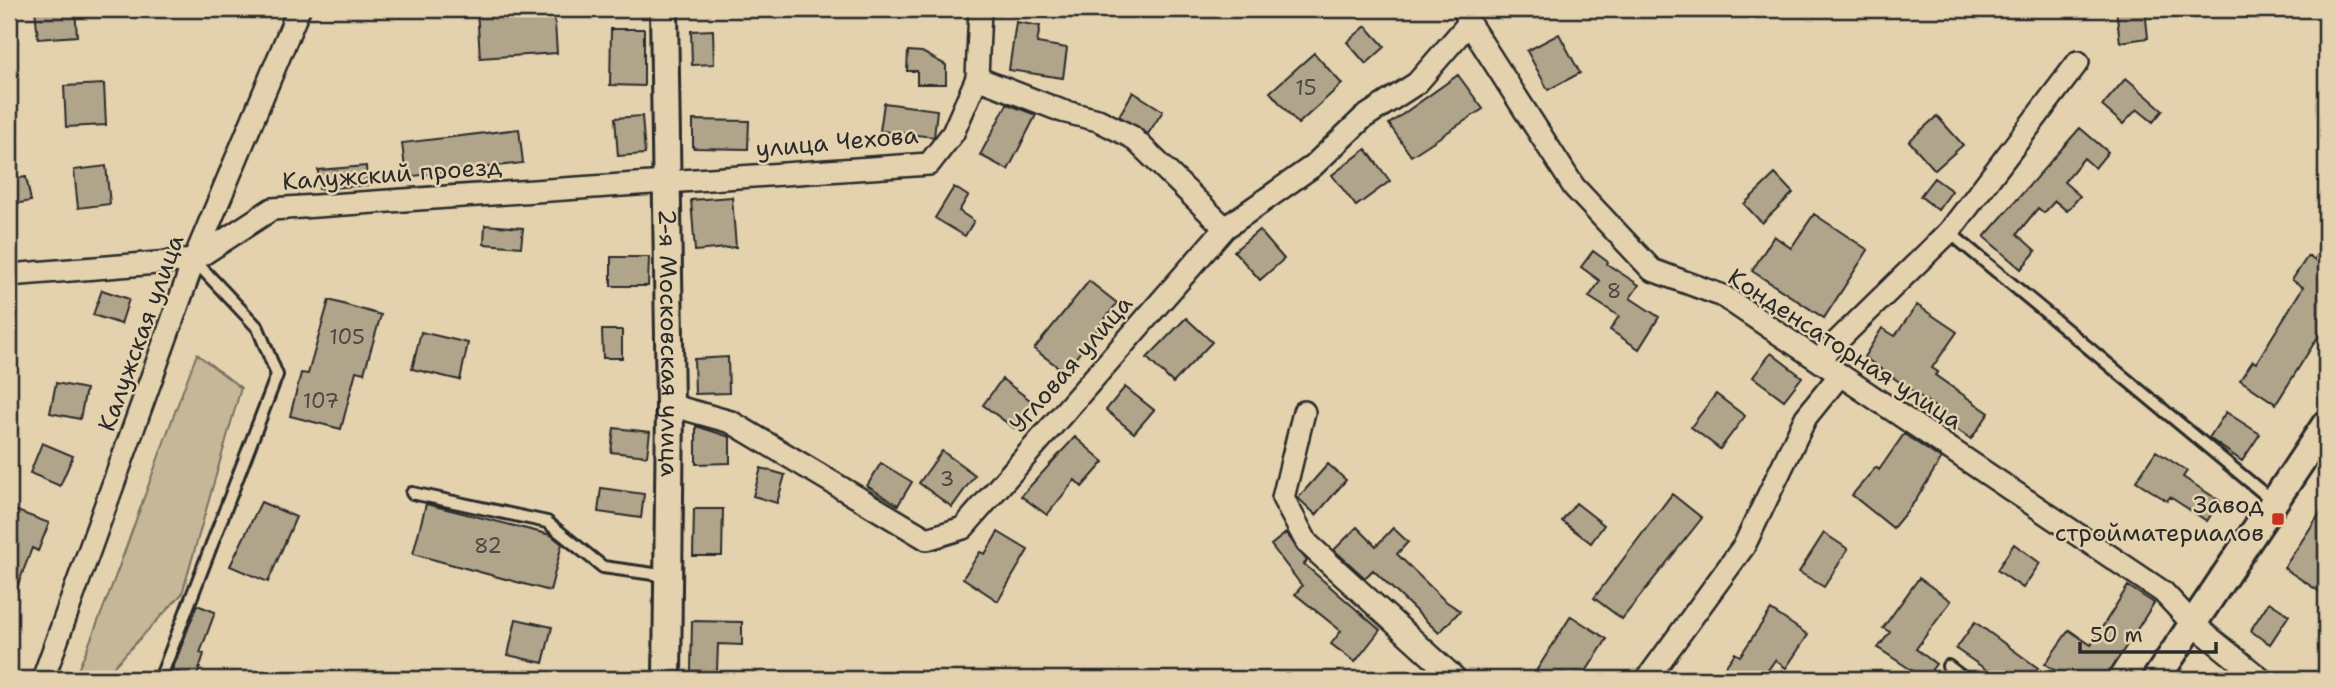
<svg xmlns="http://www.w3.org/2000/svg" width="2335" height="688" viewBox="0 0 2335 688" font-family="'Shantell Sans',sans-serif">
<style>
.green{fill:#c6b799;stroke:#787162;stroke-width:2}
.building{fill:#b0a48b;stroke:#2b2b2b;stroke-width:2}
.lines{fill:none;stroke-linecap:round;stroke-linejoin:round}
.service-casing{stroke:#2b2b2b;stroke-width:16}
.minor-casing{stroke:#2b2b2b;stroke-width:26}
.tertiary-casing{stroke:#2b2b2b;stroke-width:32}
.service{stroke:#e4d2af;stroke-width:10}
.minor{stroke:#e4d2af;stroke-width:21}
.tertiary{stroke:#e4d2af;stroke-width:26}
.poi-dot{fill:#c8321e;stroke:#e4d2af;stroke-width:2.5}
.labels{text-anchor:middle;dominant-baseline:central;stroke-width:5;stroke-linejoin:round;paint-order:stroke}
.number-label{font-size:21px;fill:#4c4943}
.street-label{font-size:24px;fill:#2b2b2b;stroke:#e4d2af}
.poi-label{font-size:24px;fill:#2b2b2b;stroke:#e4d2af;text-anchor:end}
</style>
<rect width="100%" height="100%" fill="#e4d2af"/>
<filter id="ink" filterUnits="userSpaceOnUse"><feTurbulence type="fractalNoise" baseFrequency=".0143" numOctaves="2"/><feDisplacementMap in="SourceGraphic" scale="14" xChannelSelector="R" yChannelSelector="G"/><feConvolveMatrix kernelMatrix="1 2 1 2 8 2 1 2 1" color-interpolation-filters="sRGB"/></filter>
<g filter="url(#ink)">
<!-- green -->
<path class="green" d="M197 354 241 388 182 594 115 665 107 679H74C121 573 154 462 197 354Z"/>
<!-- building -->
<path class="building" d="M35 9H75L77 36 38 39Z
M477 9H554L557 53 480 58Z
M2116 9H2145L2148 38 2120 42Z
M1016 22 1040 26 1037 43 1067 48 1063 78 1009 70Z
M1366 26 1385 47 1366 64 1347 42Z
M611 29H644V86L610 85Z
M713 30 714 64 692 65 691 31Z
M1559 34 1580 73 1548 90 1527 51Z
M908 51 922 52 946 65V84H917V71H907Z
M1314 53 1342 84 1298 124 1270 92Z
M1458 75 1483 109 1411 156 1389 124Z
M2126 78 2163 110 2153 122 2137 109 2123 124 2102 106Z
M104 84 106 125 66 127 64 86Z
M1133 92 1163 111 1148 134 1119 116Z
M884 103 937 110 934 137 880 131Z
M1007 104 1036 115 1008 170 980 155Z
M642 116 645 154 618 156 615 118Z
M1937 116 1963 145 1935 170 1909 141Z
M693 120 749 121 748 149 693 148Z
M2080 128 2108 152 2095 168 2084 158 2064 182 2080 196 2067 211 2055 201 2044 213 2038 208 2017 234 2036 251 2021 269 1984 237Z
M519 129 523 163 406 177 402 143Z
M1366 149 1390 181 1356 206 1332 175Z
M106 166 110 204 78 208 74 170Z
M366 166 367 185 319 189 318 170Z
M1775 174 1793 193 1762 223 1744 204Z
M26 177 31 201 9 205V180Z
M1934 178 1952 191 1938 210 1920 196Z
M954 187 968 196 959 211 974 221 965 236 935 218Z
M732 197 736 247 695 251 691 200Z
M1814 214 1868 250 1824 318 1752 271 1774 236 1791 248Z
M485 225 523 228 521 247 484 244Z
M1259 230 1284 259 1260 280 1234 251Z
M2326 241V324L2276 404 2240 380 2253 361 2256 363 2303 287 2292 280 2308 256 2314 260Z
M1593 251 1608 262 1607 264 1639 285 1630 298 1659 317 1639 349 1610 330 1619 316 1589 297 1600 281 1581 267Z
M611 257H649L648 286H611Z
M1089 281 1117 303 1065 372 1034 349Z
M102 290 129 299 121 324 93 315Z
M329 300 381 315 364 373 356 371 341 429 290 416 301 373 308 374Z
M1917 305 1957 332 1932 368 1938 372 1935 375 1989 413 1971 439 1939 417 1942 412 1864 357 1882 328 1895 336Z
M1186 318 1212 342 1173 383 1147 358Z
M602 330H622V358H603Z
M421 332 468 343 460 380 412 369Z
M1771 353 1802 377 1784 400 1753 377Z
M728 357 729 393 695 394 694 359Z
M1002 379 1034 403 1014 428 983 405Z
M56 383 86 389 80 419 50 413Z
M1125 387 1154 410 1134 433 1106 410Z
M1716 394 1745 416 1720 449 1691 427Z
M2226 412 2260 434 2242 461 2209 438Z
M696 426 730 437V463L696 464Z
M614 428 650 432 647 456 611 452Z
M1904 434 1941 459 1916 500 1893 528 1852 495 1876 467 1879 470Z
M1075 437 1104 462 1082 487 1075 480 1047 515 1021 496Z
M42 443 73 456 60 486 30 473Z
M942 451 975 475 952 507 919 483Z
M2156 451 2187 471 2183 477 2220 501 2207 521 2170 497 2167 501 2136 481Z
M881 463 912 482 898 505 867 486Z
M1328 464 1346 480 1316 515 1298 498Z
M761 468 785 475 777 503 753 496Z
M601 488 644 494 641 518 598 512Z
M1672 494 1702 518 1622 619 1594 598Z
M261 502 296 517 268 582 230 566Z
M1576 503 1604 525 1591 543 1562 521Z
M426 504 551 535 562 544 550 591 413 554Z
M2326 504V582L2320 592 2284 568Z
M9 508 49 523 38 551 32 548 10 606Z
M694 509H723L722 556H693Z
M1357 527 1376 546 1393 528 1408 542 1397 554 1444 600 1460 611 1439 633 1373 570 1365 578 1334 550Z
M998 532 1028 550 998 601 963 578 980 552 985 554Z
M1286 533 1307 561 1304 564 1380 630 1355 662 1331 644 1341 631 1295 594 1302 586 1271 545Z
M1824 533 1848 549 1824 587 1799 572Z
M2014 544 2040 563 2023 588 1997 570Z
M1919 578 1951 601 1916 649 1936 664 1925 679 1878 648 1890 632 1883 628Z
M2128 586 2154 603 2105 679H2068L2045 664 2069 630 2091 645Z
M2269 602 2289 615 2270 644 2250 631Z
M197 605 215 612 200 653 204 654 196 679 172 671Z
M1771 610 1808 635 1786 668 1775 660 1762 679H1731L1721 673 1735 653 1740 656Z
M1571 616 1607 639 1581 679H1531Z
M516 619 552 627 543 663 508 655Z
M692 621 742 622V645L718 644 717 671H691Z
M1975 622 2038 668 2031 679H2000L1956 649Z"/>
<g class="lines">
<defs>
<path id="service" d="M1949 232 2274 502
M412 493 547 522 603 567 668 576
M1948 666 1965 679
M160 679 277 375 258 328 194 260"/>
<path id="minor" d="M1464 9 1469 23 1574 187 1652 270 1723 296 2163 592 2193 624 2261 679
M977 78 1062 111 1098 120 1132 137 1225 228
M9 275 194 260 272 209 929 164 953 133 977 78 980 9
M1818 360 1949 232 2078 62
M670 405 731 422 927 539 963 528 1225 228 1313 166 1363 118 1417 83 1469 23
M1304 412 1283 498 1307 543 1456 679
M43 679 194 260 299 9
M1647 679 1744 546 1806 417 1840 375"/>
<g id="tertiary">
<path id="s1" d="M664 9 670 405 667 679"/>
<path d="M2156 679 2326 424"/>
</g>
</defs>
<!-- service casing -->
<use href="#service" class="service-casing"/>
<!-- minor casing -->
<use href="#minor" class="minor-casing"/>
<!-- tertiary casing -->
<use href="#tertiary" class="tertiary-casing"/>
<!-- service -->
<use href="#service" class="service"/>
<!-- minor -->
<use href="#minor" class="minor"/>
<!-- tertiary -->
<use href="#tertiary" class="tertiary"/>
</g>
</g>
<!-- markers -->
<rect class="poi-dot" x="2271" y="512" width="14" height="14" rx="3.5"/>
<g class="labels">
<!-- number labels -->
<g class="number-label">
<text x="1306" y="88">15</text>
<text x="1614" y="291">8</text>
<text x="347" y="337">105</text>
<text x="321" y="401">107</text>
<text x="947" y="479">3</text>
<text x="488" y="546">82</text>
</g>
<!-- street labels -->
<g class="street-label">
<text transform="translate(837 142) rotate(-5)">улица Чехова</text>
<text transform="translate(392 174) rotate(-4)">Калужский проезд</text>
<text transform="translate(141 333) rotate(-70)">Калужская улица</text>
<text stroke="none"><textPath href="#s1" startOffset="334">2-я Московская улица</textPath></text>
<text transform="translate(1845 349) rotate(33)">Конденсаторная улица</text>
<text transform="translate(1071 364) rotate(-49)">Угловая улица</text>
</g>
<!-- poi labels -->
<g class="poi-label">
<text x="2264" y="505">Завод<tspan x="2264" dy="28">стройматериалов</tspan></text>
</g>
</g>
<!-- margin -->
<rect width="2335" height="688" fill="none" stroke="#e4d2af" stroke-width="35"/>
<rect x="18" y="18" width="2300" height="653" fill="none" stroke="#2b2b2b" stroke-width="2.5" filter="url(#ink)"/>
<!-- scale -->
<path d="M2080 642v10h136v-10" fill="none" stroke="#2b2b2b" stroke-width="3.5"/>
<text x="2090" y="642" font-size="21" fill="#2b2b2b" stroke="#e4d2af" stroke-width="5" paint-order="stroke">50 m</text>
</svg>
